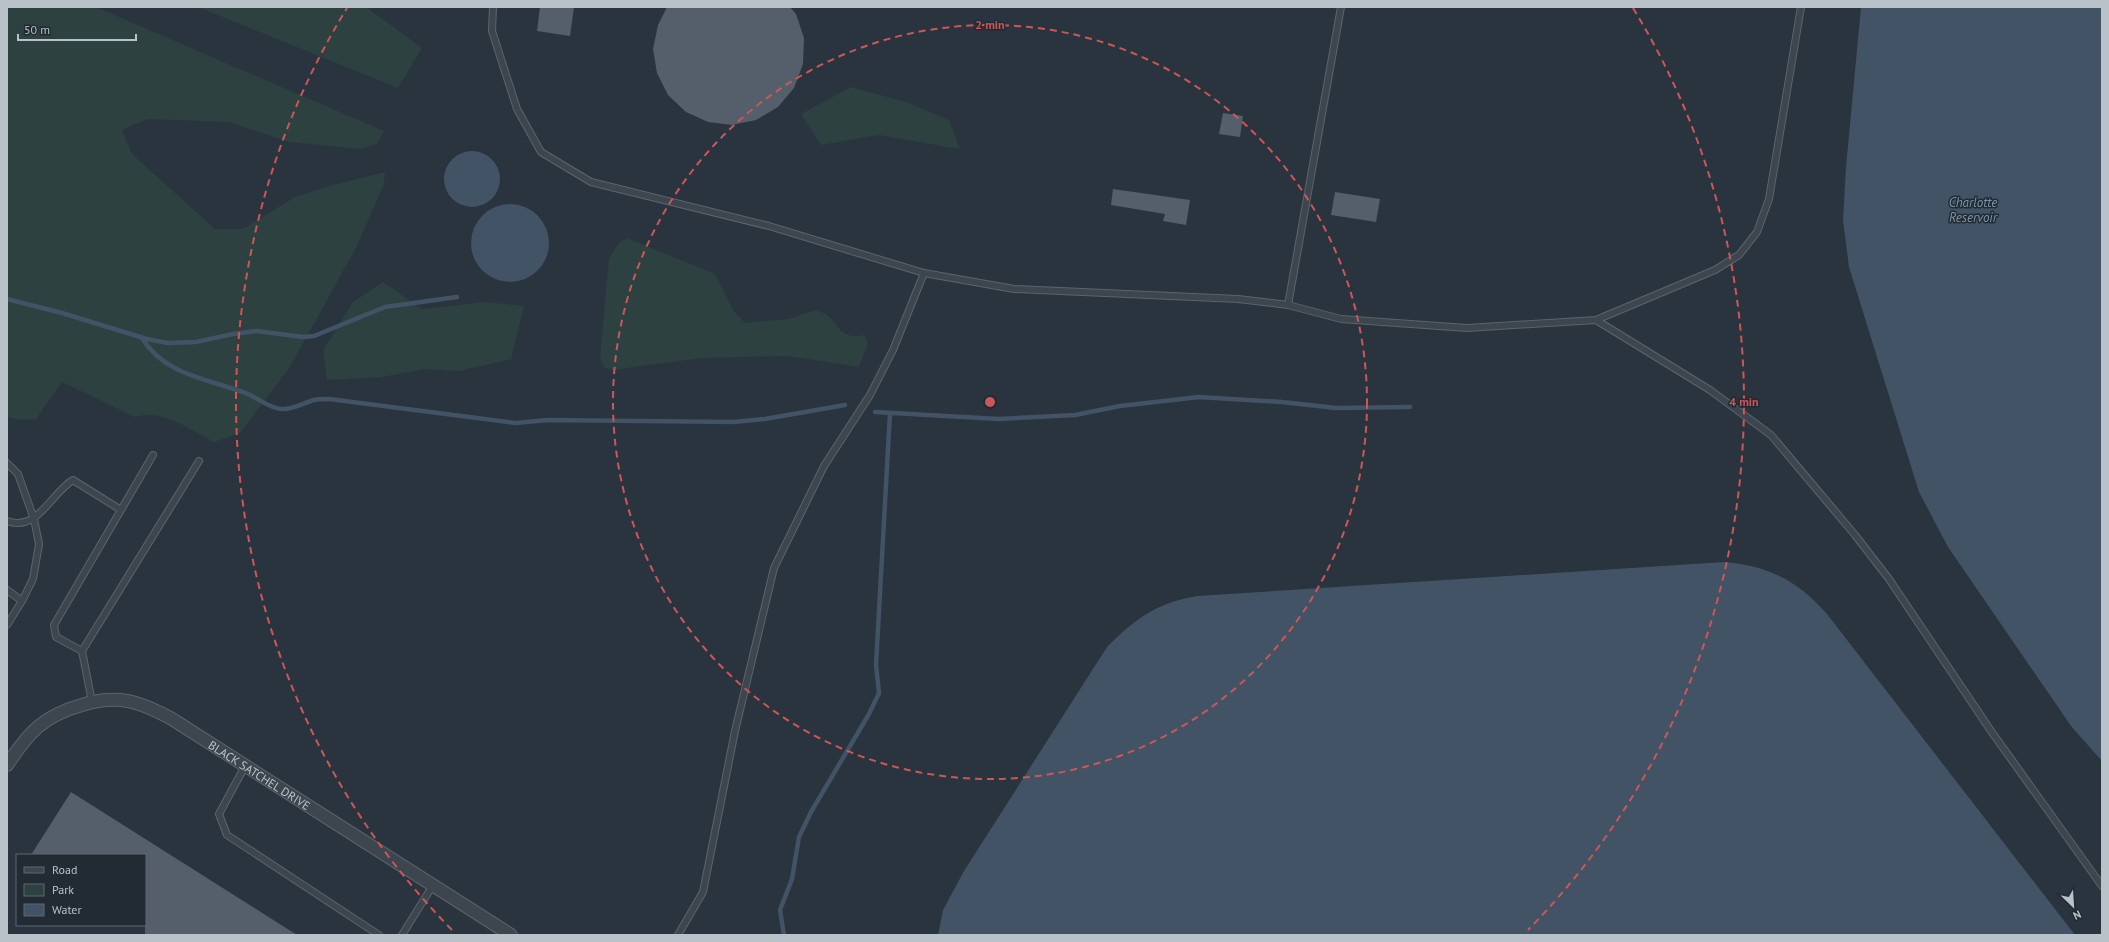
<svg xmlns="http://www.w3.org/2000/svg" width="2109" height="942" viewBox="0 0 2109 942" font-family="'PT Sans',sans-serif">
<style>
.green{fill:#2c4140}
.water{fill:#415365}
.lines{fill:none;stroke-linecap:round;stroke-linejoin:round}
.stream{stroke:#415365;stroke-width:4.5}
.building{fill:#555f6b}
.service-casing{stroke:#5b646c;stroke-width:8}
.minor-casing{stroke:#5b646c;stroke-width:14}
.service{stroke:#3d464e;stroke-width:6}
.minor{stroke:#3d464e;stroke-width:12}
.ring{fill:none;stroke:#cd5658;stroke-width:2;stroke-dasharray:7 5}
.labels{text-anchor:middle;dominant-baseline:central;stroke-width:3;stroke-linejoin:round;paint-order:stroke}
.street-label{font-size:12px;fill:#b9c1c9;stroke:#222b34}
.water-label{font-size:13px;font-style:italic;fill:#7e94a8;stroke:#222b34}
.centre{fill:#cd5658;stroke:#222b34;stroke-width:2}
.ring-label{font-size:12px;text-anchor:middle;font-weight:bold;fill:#cd5658;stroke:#222b34;stroke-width:3;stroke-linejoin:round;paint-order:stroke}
</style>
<rect width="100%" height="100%" fill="#29343e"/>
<!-- green -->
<path class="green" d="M7 7H96L384 131 377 144 360 149 289 142 229 122 147 119 122 130 132 154 215 229H243L295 197 336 184 385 172 384 184 357 246 290 367 240 433 214 442C191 430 162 408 135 417L62 382 36 419 21 420 7 417Z
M198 7H366L422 48 398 88Z
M851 87 906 102 949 120 960 149 878 135 821 145 801 114Z
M627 238 715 274 734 311 745 323C760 321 777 321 792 318 799 316 811 309 818 311 841 317 834 341 864 335L868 343 859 367 788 356 702 358 612 370 604 367 600 357 609 258 619 243Z
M383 282 422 309 485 302 524 306 511 359 459 371 425 369 382 377 327 380 323 350 353 302Z"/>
<!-- water -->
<path class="water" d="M1861 7H2102V761L2071 726 1948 547 1919 492 1849 267 1843 220 1846 167Z
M444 179a28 28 0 1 1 56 0a28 28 0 1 1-56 0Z
M471 243a39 39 0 1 1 78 0a39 39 0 1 1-78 0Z
M1724 562C1769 566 1797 580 1827 614L2075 935H938L943 910 964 871 1107 647C1136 618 1157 603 1197 596Z"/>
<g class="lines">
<!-- stream -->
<path class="stream" d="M7 299 62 313 147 339 168 343 196 342 233 334 257 331 303 337 314 336 385 307 457 297
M142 338C164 375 209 379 245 393 257 397 268 408 281 409 293 410 303 403 314 400 319 399 324 399 329 399L515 423 548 420 734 422 765 419 845 405
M875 412 999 419 1075 415 1120 406 1199 397 1282 402 1336 408 1410 407
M784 935 780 910 792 879 799 837 811 812 869 714 879 693 876 665 890 413"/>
</g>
<!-- building -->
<path class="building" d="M540 7H574L570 36 537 31Z
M667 7H790L796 14 804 38 803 64 794 88 778 107 756 120 732 125 708 122 686 112 668 95 657 73 653 49 658 25Z
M1223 113 1243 116 1240 137 1219 134Z
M1113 189 1190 200 1186 225 1163 221 1165 214 1111 205Z
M1335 192 1380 199 1376 222 1331 215Z
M71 792 297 935H145V855H31Z"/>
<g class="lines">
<defs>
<path id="service" d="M493 7 492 31 517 109 541 152 591 182 769 226 924 273 1014 289 1238 299 1288 305 1341 7
M1288 305 1341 319 1467 328 1596 320 1715 270 1739 255 1757 232 1769 199 1801 7
M1596 320 1710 390 1771 435 1855 535 1889 579 1991 731 2102 886
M7 463 18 474 34 519 39 544 33 579 22 601 7 625
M7 521C38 532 50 494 73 480L121 510
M7 590 22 601
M82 651 56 637 54 625 153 455
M92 702 82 651 199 461
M245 766 219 814 227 835 379 935
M402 935 433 885
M678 935 703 892 735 731 774 568 824 466 870 395 893 350 924 273"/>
<g id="minor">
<path id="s1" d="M7 765C29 732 43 716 82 705 118 694 139 701 172 719L511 935"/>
</g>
</defs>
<!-- service casing -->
<use href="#service" class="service-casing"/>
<!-- minor casing -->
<use href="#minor" class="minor-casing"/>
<!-- service -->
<use href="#service" class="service"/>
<!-- minor -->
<use href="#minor" class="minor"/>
</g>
<!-- distance rings -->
<g class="ring">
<circle cx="990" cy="402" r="377"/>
<path d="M452 930A754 754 0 0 1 347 8M1633 8A754 754 0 0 1 1528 930"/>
</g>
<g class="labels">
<!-- street labels -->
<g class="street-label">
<text stroke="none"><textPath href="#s1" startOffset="297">BLACK SATCHEL DRIVE</textPath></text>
</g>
<!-- water labels -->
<g class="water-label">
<text x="1973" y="202">Charlotte<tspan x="1973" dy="15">Reservoir</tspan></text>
</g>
</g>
<circle cx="990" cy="402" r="6" class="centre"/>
<g class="ring-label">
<text x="990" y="29">2 min</text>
<text x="1744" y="406">4 min</text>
</g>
<!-- border -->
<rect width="2109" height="942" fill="none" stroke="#b9c1c9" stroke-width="16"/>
<!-- legend -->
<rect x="16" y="854" width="130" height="72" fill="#222b34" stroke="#5e6770"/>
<rect x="24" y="867" width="20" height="6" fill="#3d464e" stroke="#5e6770"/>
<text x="52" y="874" font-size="12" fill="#b9c1c9">Road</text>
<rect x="24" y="884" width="20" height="12" fill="#2c4140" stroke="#5e6770"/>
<text x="52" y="894" font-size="12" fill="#b9c1c9">Park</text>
<rect x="24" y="904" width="20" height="12" fill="#415365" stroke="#5e6770"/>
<text x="52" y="914" font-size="12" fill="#b9c1c9">Water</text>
<!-- north arrow -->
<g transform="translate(2073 906) rotate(155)" stroke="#222b34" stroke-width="3" paint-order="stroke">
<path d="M0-3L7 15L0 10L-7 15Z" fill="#b9c1c9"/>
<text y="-6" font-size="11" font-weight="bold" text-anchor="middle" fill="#b9c1c9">N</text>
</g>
<!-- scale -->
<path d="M18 34v6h118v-6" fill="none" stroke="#b9c1c9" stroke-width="2"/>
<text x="24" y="34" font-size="12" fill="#b9c1c9" stroke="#222b34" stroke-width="3" paint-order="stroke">50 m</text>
</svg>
